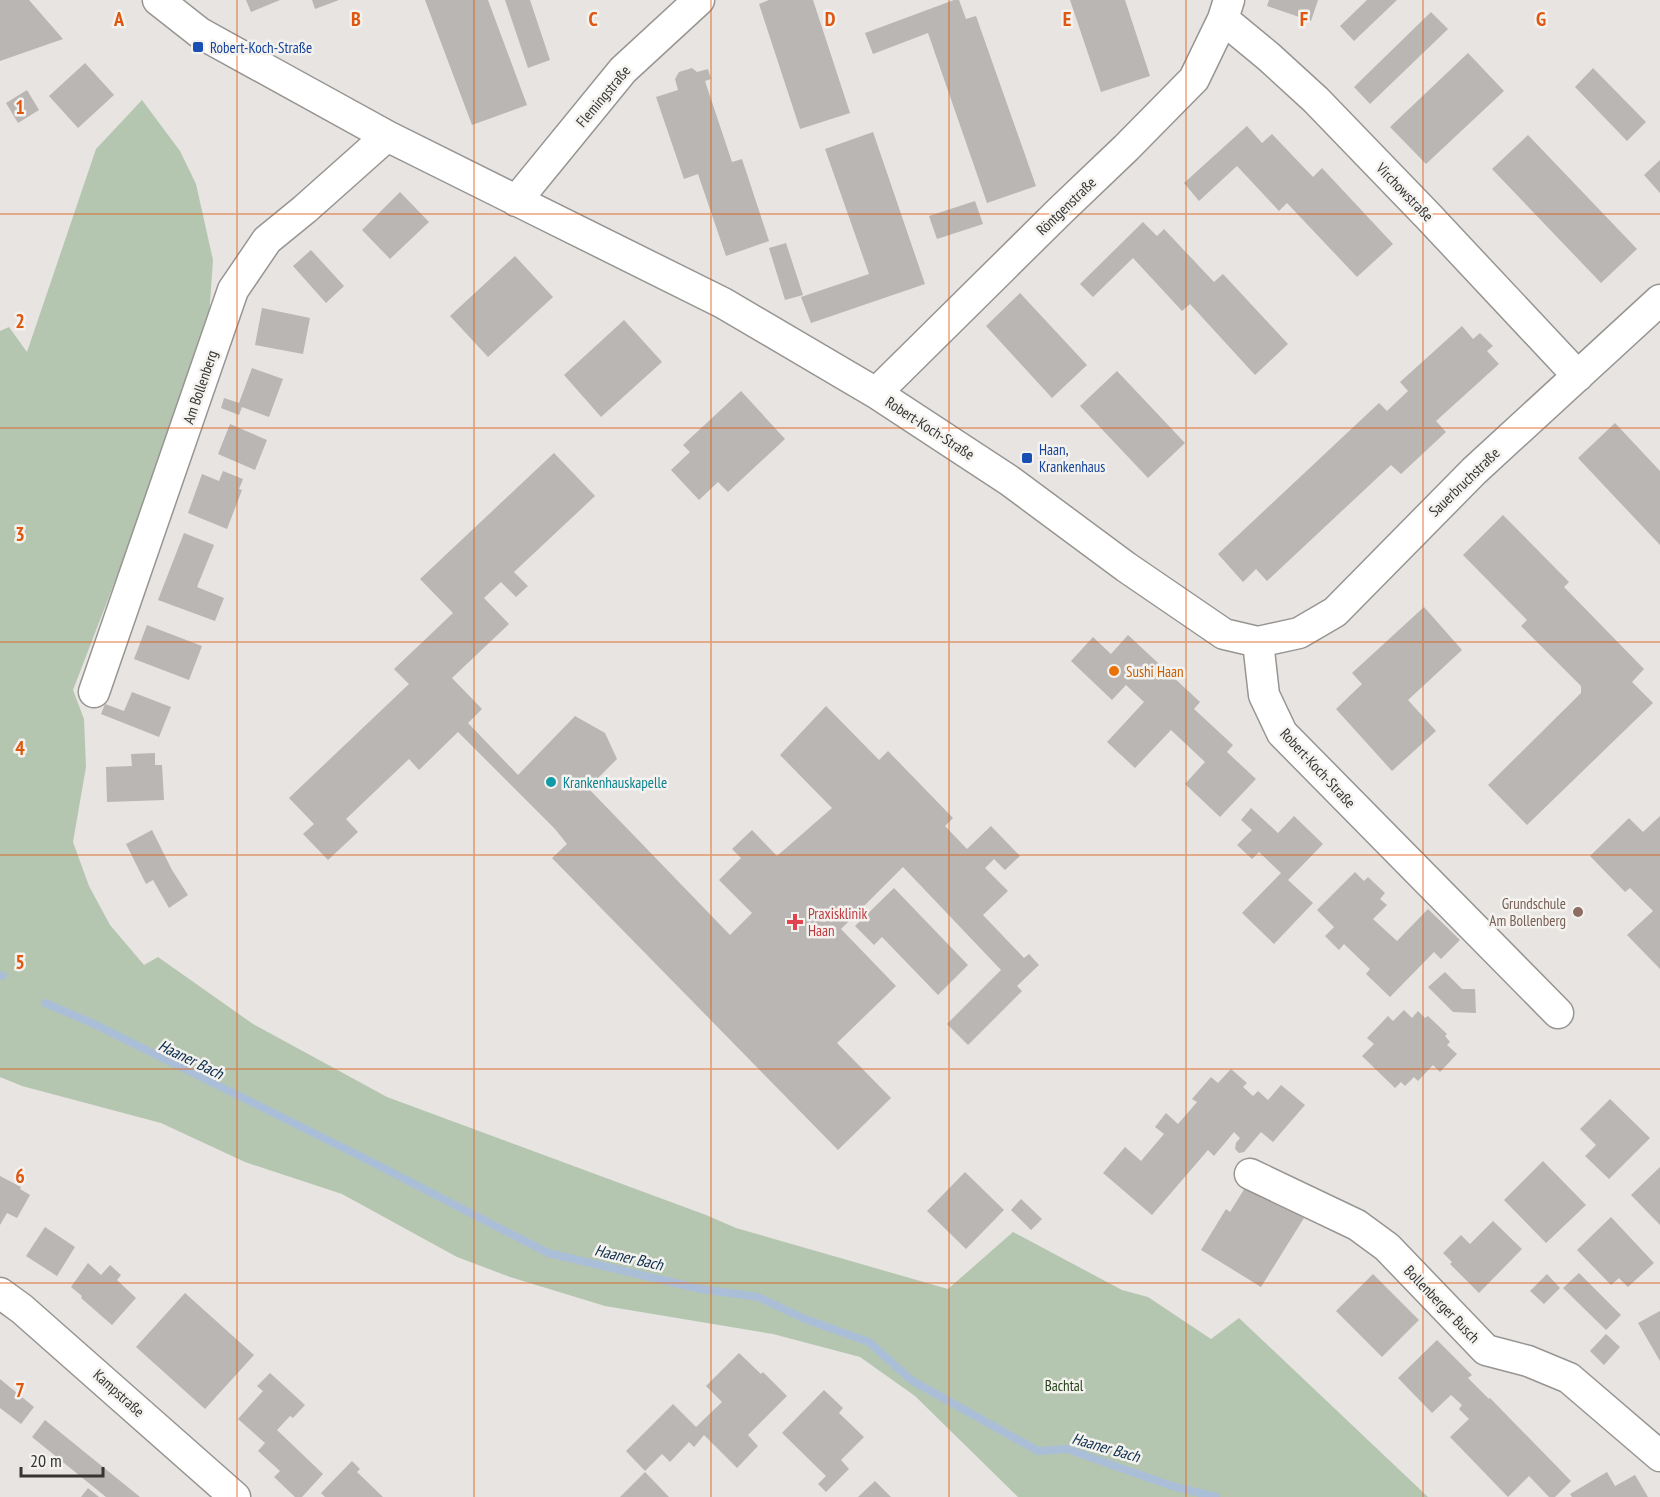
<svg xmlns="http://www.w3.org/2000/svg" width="1660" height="1497" viewBox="0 0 1660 1497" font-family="'PT Sans Narrow',sans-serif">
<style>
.green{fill:#b5c6b0}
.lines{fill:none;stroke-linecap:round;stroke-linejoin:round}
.stream{stroke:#aabfd7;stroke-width:8}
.building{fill:#b9b6b3}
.street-casing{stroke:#979592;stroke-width:33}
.street{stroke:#fff;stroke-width:30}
.grid{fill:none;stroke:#df570e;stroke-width:1.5;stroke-opacity:0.55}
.transit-dot{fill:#1a4fb4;stroke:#f4f2ee;stroke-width:2}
.food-dot{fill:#e8710a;stroke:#f4f2ee;stroke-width:2}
.culture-dot{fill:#0f9aa8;stroke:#f4f2ee;stroke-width:2}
.education-dot{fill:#8d6e63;stroke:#f4f2ee;stroke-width:2}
.health-dot{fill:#e0444e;stroke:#f4f2ee;stroke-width:2}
.labels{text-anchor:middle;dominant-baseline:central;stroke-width:5;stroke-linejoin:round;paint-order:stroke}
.transit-label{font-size:15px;fill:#164399;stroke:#f4f2ee;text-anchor:start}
.street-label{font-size:15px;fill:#363534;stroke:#f4f2ee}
.food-label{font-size:15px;fill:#c56008;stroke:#f4f2ee;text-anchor:start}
.culture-label{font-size:15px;fill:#0d838f;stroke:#f4f2ee;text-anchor:start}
.education-label{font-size:15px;fill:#785e54;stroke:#f4f2ee;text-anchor:end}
.health-label{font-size:15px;fill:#be3a42;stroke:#f4f2ee;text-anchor:start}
.park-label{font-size:15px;fill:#26431d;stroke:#f4f2ee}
.water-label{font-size:16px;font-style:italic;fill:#0b2d4d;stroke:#f4f2ee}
.grid-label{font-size:20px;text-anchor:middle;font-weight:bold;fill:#df570e;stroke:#f4f2ee;stroke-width:5;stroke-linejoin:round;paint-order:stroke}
</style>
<rect width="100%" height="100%" fill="#e7e4e1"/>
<!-- green -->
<path class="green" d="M142 100 180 151 196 184 213 260 208 331 127 550 73 690 84 719 86 767 73 842 89 886 110 925 144 965 158 957 253 1024 387 1097 706 1215 736 1228 948 1289 1013 1232 1122 1290 1148 1297 1211 1339 1239 1318 1428 1497H1018L915 1396 860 1357 773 1334 605 1306 510 1277 457 1257 342 1194 245 1162 161 1123 22 1086 0 1077V331L9 327 27 352 96 149Z"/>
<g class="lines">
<!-- stream -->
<path class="stream" d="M0 975 3 976
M45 1003 94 1024 362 1157 548 1253 701 1289 758 1297 805 1319 869 1342 911 1380 1038 1451 1067 1449 1172 1486 1216 1497"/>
</g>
<!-- building -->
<path class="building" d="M0 0H29L63 39 0 61Z
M246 0H280L251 12Z
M312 0H339L315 9Z
M425 0H488L527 105 472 125Z
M505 0H530L550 60 528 68Z
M769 0H813L850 113 800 129 759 4Z
M954 0H959L966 19 976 16 1036 186 987 203 928 33 873 54 865 33Z
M1070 0H1125L1150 76 1101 92Z
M1269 0H1318L1311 21 1267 6Z
M1367 0H1397L1354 41 1340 26Z
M1431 12 1448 29 1370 104 1354 87Z
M1468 53 1504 91 1426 164 1390 127Z
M85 63 114 95 78 128 49 96Z
M692 68 697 72 708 69 711 79 705 81 732 162 742 159 769 241 726 256 698 174 684 179 656 97 678 90 675 79 679 72Z
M1593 68 1646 122 1627 141 1575 87Z
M27 90 39 110 18 123 6 103Z
M1247 126 1262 143 1272 134 1313 177 1322 168 1393 244 1357 277 1287 203 1279 211 1237 166 1199 201 1184 183Z
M873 132 925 284 811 323 801 297 869 274 825 149Z
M1528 135 1637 249 1601 283 1492 169Z
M1660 160V193L1644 175Z
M400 192 429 222 390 259 362 230Z
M975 201 983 224 937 239 929 216Z
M1143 222 1157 236 1164 229 1214 282 1223 274 1288 344 1255 375 1190 304 1182 311 1133 258 1093 297 1080 284Z
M786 243 803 295 785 300 769 248Z
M311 250 344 286 326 303 293 266Z
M515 256 553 297 488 357 450 316Z
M1020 293 1087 365 1052 398 986 326Z
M262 308 310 318 303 354 255 345Z
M624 320 662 362 601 417 564 375Z
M1462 326 1473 339 1480 333 1493 346 1487 351 1499 364 1436 421 1446 432 1401 474 1391 465 1267 581 1256 569 1243 582 1218 554 1379 403 1387 411 1408 391 1400 382Z
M252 368 283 379 269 417 242 407 239 415 221 408 224 398 239 403Z
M1117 371 1185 443 1148 478 1080 406Z
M741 391 785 439 728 492 718 482 699 500 671 470 690 452 683 445Z
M1615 423 1660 471V545L1578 458Z
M230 424 267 440 255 470 218 454Z
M554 453 595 496 514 572 528 586 516 597 501 582 484 598 509 624 452 678 482 709 468 723 518 775 575 716 605 733 617 759 588 788 730 935 752 913 719 880 741 858 732 849 752 830 777 856 832 808 780 755 826 706 879 760 888 751 953 818 945 826 967 849 991 826 1020 856 1005 870 994 859 985 868 1008 891 983 915 1024 958 1029 954 1039 965 1017 986 1022 991 968 1045 947 1024 1001 970 903 867 841 929 896 986 837 1043 891 1098 838 1150 552 858 567 844 555 829 458 732 419 770 409 759 346 819 358 832 328 860 303 834 314 824 289 798 409 684 394 669 453 613 420 579Z
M223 471 243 479 239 489 242 490 227 529 188 513 202 474 219 481Z
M1503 515 1569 582 1564 587 1644 669 1632 682 1653 703 1527 825 1488 785 1581 693V686L1521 626 1527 620 1463 555Z
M184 533 214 545 197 587 224 598 215 621 158 600Z
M1424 607 1462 650 1408 700 1436 731 1392 771 1336 709 1362 684 1352 673Z
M147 625 202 646 189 680 134 659Z
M1128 635 1200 702 1194 709 1233 745 1227 752 1256 779 1220 817 1185 784 1205 762 1171 730 1135 768 1107 742 1144 702 1126 685 1112 700 1071 661 1093 637 1111 654Z
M132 692 171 707 159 737 101 714 105 704 124 711Z
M155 753V765H162L164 800 107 802 106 767 132 766 131 754Z
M1251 808 1278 833 1294 816 1323 844 1288 880 1313 903 1274 944 1242 913 1281 873 1259 852 1252 859 1237 845 1252 830 1241 820Z
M1660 816V969L1627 935 1653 911 1630 888 1625 892 1590 856 1629 818 1643 832Z
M152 830 172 870 188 895 169 908 153 880 146 884 126 844Z
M1355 872 1364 881 1368 877 1385 893 1380 899 1387 905 1373 919 1397 941 1428 909 1460 940 1441 959 1434 952 1390 997 1366 974 1370 969 1344 944 1339 950 1325 936 1334 927 1317 910Z
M894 888 968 965 938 995 882 937 874 945 855 926Z
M1445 972 1462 989H1475L1476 1013 1453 1012 1428 987Z
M1404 1010 1412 1018 1418 1011 1425 1018 1428 1016 1447 1034 1445 1036 1450 1042 1447 1045 1457 1054 1440 1072 1433 1065 1418 1081 1414 1077 1405 1086 1401 1082 1395 1088 1362 1056 1374 1044 1367 1038 1388 1016 1393 1021Z
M1231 1069 1247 1083 1243 1087 1253 1096 1258 1091 1268 1100 1281 1085 1305 1105 1273 1142 1261 1132 1244 1152 1239 1153 1235 1149 1236 1143 1240 1138 1234 1132 1214 1156 1208 1150 1152 1215 1103 1173 1125 1147 1141 1161 1164 1134 1155 1127 1166 1113 1178 1124 1197 1102 1192 1099 1211 1077 1218 1083Z
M1610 1099 1650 1138 1609 1179 1585 1156 1596 1145 1580 1129Z
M1543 1161 1586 1205 1546 1243 1504 1200Z
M1660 1167V1225L1631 1195Z
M965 1172 1004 1210 966 1249 927 1211Z
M0 1176 21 1187 20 1189 30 1195 17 1218 7 1213 0 1225Z
M1248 1183 1304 1218 1261 1287 1201 1250 1226 1209 1230 1212Z
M1021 1199 1042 1219 1031 1230 1011 1210Z
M1611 1217 1654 1263 1628 1287 1619 1278 1611 1285 1577 1250Z
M1493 1221 1522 1249 1479 1293 1450 1264 1452 1262 1443 1253 1461 1235 1470 1244Z
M45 1227 75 1247 57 1276 26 1256Z
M88 1263 101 1275 110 1265 121 1275 117 1280 136 1298 112 1325 81 1298 82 1296 71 1287Z
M1579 1273 1621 1315 1606 1330 1563 1288Z
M1373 1274 1419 1320 1382 1357 1336 1311Z
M1547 1274 1560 1288 1544 1304 1530 1291Z
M185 1293 254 1355 205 1409 136 1347Z
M1660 1311V1361L1638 1323Z
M1606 1334 1620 1347 1604 1365 1590 1351Z
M1437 1340 1472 1375 1468 1378 1489 1399 1490 1398 1571 1481 1555 1497H1549L1529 1476 1508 1497 1450 1437 1469 1419 1459 1409 1462 1405 1451 1395 1432 1413 1398 1378Z
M739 1353 761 1374 763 1372 787 1396 748 1435 758 1446 737 1468 704 1435 694 1447 689 1442 670 1462 662 1454 645 1471 626 1451 673 1404 696 1427 722 1402 706 1386Z
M270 1373 305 1405 293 1418 290 1416 277 1430 323 1474 302 1497H295L274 1477 280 1471 258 1451 265 1443 238 1419 263 1391 257 1386Z
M0 1379 34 1407 21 1424 0 1408Z
M824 1390 843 1408 839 1413 864 1437 841 1460 849 1469 826 1492 818 1484 826 1476 782 1433Z
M45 1420 140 1497H106L32 1437Z
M352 1461 360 1469 357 1472 383 1497H325L321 1493Z
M645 1472 669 1497H620Z
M1607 1472 1615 1486 1635 1475 1648 1497H1572L1570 1494Z
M875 1481 891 1497H858Z
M88 1488 99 1497H81Z"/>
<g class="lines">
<defs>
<path id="street" d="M158 0 200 33 387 136 723 303 876 393 1010 481 1126 567 1224 634 1258 642 1299 633 1335 612 1474 471 1660 300
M1223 19 1269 57 1316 100 1428 216 1578 376
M516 201 623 70 699 0
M876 393 1060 211 1126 148 1194 79 1223 19 1229 0
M1258 642 1264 695 1282 733 1558 1013
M94 692 233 290 267 240 305 209 387 136
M1250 1174 1357 1225 1387 1247 1486 1350 1528 1361 1569 1378 1660 1456
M0 1293 22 1309 235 1497"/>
</defs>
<!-- street casing -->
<use href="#street" class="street-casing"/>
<!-- street -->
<use href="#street" class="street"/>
</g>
<!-- grid -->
<path class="grid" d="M237 0V1497M474 0V1497M711 0V1497M949 0V1497M1186 0V1497M1423 0V1497M0 214H1660M0 428H1660M0 642H1660M0 855H1660M0 1069H1660M0 1283H1660"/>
<!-- markers -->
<g class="transit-dot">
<rect x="192" y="41" width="12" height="12" rx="3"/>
<rect x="1021" y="452" width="12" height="12" rx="3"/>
</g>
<circle class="food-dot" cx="1114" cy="671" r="6"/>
<circle class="culture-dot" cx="551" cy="782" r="6"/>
<circle class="education-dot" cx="1578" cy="912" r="6"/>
<path class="health-dot" d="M792 913h6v6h6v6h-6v6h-6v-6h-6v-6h6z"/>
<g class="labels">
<!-- transit labels -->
<g class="transit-label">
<text x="210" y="47">Robert-Koch-Straße</text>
<text x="1039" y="449">Haan,<tspan x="1039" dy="17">Krankenhaus</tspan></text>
</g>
<!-- street labels -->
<g class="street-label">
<text transform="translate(603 96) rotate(-50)">Flemingstraße</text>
<text transform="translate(1405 192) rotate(46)">Virchowstraße</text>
<text transform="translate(1066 206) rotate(-44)">Röntgenstraße</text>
<text transform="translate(200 387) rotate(-71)">Am Bollenberg</text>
<text transform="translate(930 428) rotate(33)">Robert-Koch-Straße</text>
<text transform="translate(1464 482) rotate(-44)">Sauerbruchstraße</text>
<text transform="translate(1318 768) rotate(47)">Robert-Koch-Straße</text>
<text transform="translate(1442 1304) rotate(46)">Bollenberger Busch</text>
<text transform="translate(119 1393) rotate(42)">Kampstraße</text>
</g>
<!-- food labels -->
<g class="food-label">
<text x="1126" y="671">Sushi Haan</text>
</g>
<!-- culture labels -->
<g class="culture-label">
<text x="563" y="782">Krankenhauskapelle</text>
</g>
<!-- education labels -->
<g class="education-label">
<text x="1566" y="903">Grundschule<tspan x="1566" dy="17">Am Bollenberg</tspan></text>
</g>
<!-- health labels -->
<g class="health-label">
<text x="808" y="913">Praxisklinik<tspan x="808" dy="17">Haan</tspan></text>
</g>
<!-- park labels -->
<g class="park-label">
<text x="1064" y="1385">Bachtal</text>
</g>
<!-- water labels -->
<g class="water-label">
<text transform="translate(191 1059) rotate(26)">Haaner Bach</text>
<text transform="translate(629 1257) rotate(13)">Haaner Bach</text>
<text transform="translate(1106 1447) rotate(16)">Haaner Bach</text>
</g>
</g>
<g class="grid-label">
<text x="119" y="26">A</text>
<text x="356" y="26">B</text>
<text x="593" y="26">C</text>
<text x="830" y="26">D</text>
<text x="1067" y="26">E</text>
<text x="1304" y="26">F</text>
<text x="1541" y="26">G</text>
<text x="20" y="114">1</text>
<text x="20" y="328">2</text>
<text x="20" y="541">3</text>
<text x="20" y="755">4</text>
<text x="20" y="969">5</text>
<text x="20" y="1183">6</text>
<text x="20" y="1397">7</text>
</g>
<!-- scale -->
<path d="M21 1467v9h82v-9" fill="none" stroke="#363534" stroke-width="3"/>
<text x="30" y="1467" font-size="18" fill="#363534" stroke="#f4f2ee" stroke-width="4.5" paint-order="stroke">20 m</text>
</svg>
